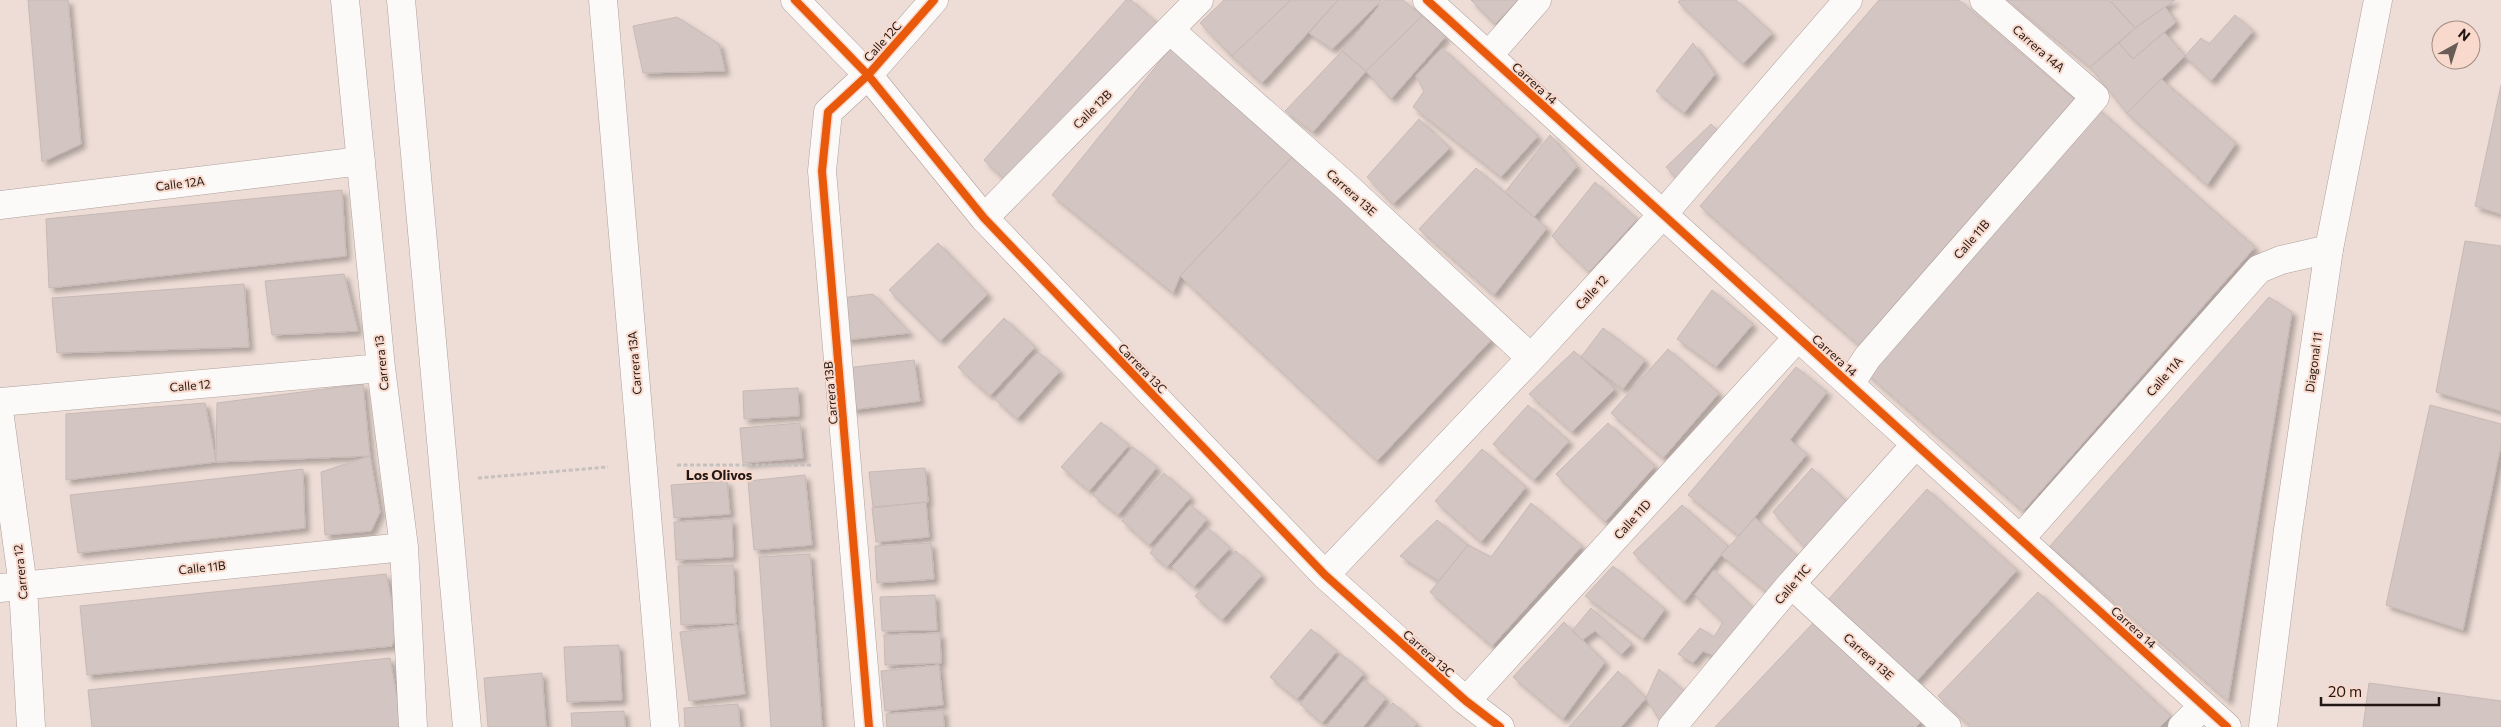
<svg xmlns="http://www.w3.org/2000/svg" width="2501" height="727" font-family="Commissioner,sans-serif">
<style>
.building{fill:#d3c5c2;stroke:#c7b9b6;filter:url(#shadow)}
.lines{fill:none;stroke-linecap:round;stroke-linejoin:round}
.street-casing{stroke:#ada09b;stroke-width:29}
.secondary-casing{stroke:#ada09b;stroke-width:29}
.path{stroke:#c7c1be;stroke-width:3;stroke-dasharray:4 2.5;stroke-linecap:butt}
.street{stroke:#fcfaf9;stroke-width:28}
.secondary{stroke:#fcfaf9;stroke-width:28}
.cycleway-casing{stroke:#f8d9cc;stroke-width:11}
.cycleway{stroke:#e8590c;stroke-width:8}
.labels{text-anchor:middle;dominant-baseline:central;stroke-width:4;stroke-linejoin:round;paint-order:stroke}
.street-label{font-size:12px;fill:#221712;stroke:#f8d9cc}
.neighbourhood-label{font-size:14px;font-weight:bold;fill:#221712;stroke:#f8d9cc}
</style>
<defs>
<filter id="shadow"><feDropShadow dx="4.5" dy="4.5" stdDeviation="2.5" flood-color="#0004"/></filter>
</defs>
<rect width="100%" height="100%" fill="#eeddd6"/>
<path class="building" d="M28,0H68L81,144L42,162Z
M1126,0H1131L1157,23L1012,186L984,160Z
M1224,0H1291L1232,56L1200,23Z
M1291,0H1338L1262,83L1232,56Z
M1338,0H1382L1332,49L1309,33Z
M1384,0H1403L1422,16L1366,71L1342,51Z
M1471,0H1518L1495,24Z
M1680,0H1736L1772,33L1743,64L1678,2Z
M1879,0H1959L2074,99L1859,345L1700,206Z
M2007,0H2109L2135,28L2090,67Z
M2113,0H2175L2135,28L2111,1Z
M2165,7L2176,22L2133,59L2119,43L2135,28Z
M2235,15L2253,31L2211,81L2185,56L2201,38L2209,44Z
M1422,16L1446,36L1391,99L1366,71Z
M677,17L719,44L725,71L643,73L633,26Z
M2164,32L2185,56L2127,113L2090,67L2119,43L2133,59Z
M1693,43L1715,74L1684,113L1656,91Z
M1173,45L1295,154L1180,276L1173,293L1052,195Z
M1442,48L1538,136L1501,177L1413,107L1424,91L1416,76Z
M1342,51L1366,71L1313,132L1285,111Z
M2161,79L2236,143L2207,185L2127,113Z
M2501,85V214L2475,206Z
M2096,107L2255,247L2023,511L1864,371Z
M1419,119L1450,148L1393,204L1367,177Z
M1711,124L1724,137L1679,181L1666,167Z
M1550,135L1577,166L1534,217L1505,192Z
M1295,154L1492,339L1377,461L1180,276Z
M1476,168L1547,228L1494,295L1419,229Z
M1595,182L1637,219L1589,272L1552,236Z
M342,190L346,256L49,288L46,219Z
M2465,241L2501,246V411L2436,392Z
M938,243L988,294L940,341L889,290Z
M344,274L358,331L272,335L265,281Z
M244,284L249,347L57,353L52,298Z
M1712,290L1753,324L1716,367L1677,339Z
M873,294L910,333L846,340L841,298Z
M2269,297L2292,312L2228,701L2050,546Z
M1004,318L1035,347L990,396L958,367Z
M1603,328L1645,360L1623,389L1581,357Z
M1668,349L1719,393L1663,458L1611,413Z
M1574,351L1615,389L1572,432L1529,394Z
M1038,352L1060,371L1017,419L995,399Z
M914,360L920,401L851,410L846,368Z
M1796,367L1827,392L1790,440L1807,454L1739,536L1688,495Z
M363,384L370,456L216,462L217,403Z
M798,388L799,416L744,419L743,391Z
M205,403L216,462L66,480V414Z
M1528,405L1569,441L1534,480L1493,444Z
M2430,405L2501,424V445L2463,630L2386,605Z
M1101,422L1129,445L1089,491L1061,467Z
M800,423L803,458L743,463L740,428Z
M1608,423L1655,466L1605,522L1556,474Z
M1133,447L1157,467L1118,515L1093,495Z
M1482,449L1526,487L1481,542L1435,501Z
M370,456L380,512L371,531L325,535L321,472Z
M925,468L928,502L873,507L869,472Z
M1812,468L1846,501L1807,550L1773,512Z
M303,469L305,528L78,553L70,495Z
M1164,473L1191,497L1149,545L1122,521Z
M805,475L812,545L754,550L748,481Z
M727,481L730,514L674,518L671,485Z
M1927,489L2017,570L1916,682L1827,601Z
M926,502L929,537L876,542L872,508Z
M1531,503L1582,546L1492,646L1430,592L1468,545L1491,557Z
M1190,505L1207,519L1167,567L1150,553Z
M1682,505L1728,546L1684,602L1633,553Z
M1755,518L1801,559L1768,593L1721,555Z
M732,519L733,557L676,560L674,522Z
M1437,520L1468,545L1439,581L1400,556Z
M1208,528L1230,548L1194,587L1172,567Z
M931,543L934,579L877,583L875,546Z
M1236,551L1262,575L1222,620L1195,596Z
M810,554L822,727H771L759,557Z
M733,565L736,623L681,625L678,566Z
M1613,566L1665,609L1643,639L1585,596Z
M1714,570L1754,609L1714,656L1703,651L1693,663L1678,654L1700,628L1714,637L1723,622L1695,595Z
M386,574L397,628L392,646L87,675L80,606Z
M2038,592L2171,716L2160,727H1971L1938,696Z
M935,595L937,630L882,631L880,597Z
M1591,608L1632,644L1621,655L1595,631L1582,640L1572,631Z
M1815,621L1922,721L1916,727H1715Z
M1564,622L1605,662L1563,719L1513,677Z
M737,625L745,694L689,701L680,632Z
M1311,629L1337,651L1297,699L1270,677Z
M940,633L941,663L885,665L884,635Z
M619,645L622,700L567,702L564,647Z
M1341,654L1364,673L1322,723L1300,704Z
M390,658L399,710V727H92L88,690Z
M939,665L943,705L885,711L881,671Z
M1659,669L1685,692L1660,721L1646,698Z
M1618,671L1646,698L1621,727H1569Z
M542,673L546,727H488L484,678Z
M1364,680L1386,698L1363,727H1326Z
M2369,683L2501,701V727H2363Z
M1393,703L1417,724L1414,727H1371Z
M738,704L740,727H685L684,708Z
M943,710L944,727H887L886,714Z
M624,711L625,727H572L571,713Z"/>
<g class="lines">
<defs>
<path id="street" d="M345,0L381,368L404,547L413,727
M401,0L467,727
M603,0L665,727
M795,0L868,75L984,218L1325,575L1466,701L1500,727
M1427,0L2227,727
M1170,30L1345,185L1531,358
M1488,56L1537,0
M0,205L361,161
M984,218L1199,0
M1850,384L1867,358L2095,97L1984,0
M0,402L381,368
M0,418L23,586L31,727
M2020,539L2259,269L2281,260L2329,249
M1325,575L1531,358L1663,214L1848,0
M1791,584L1947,727
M0,588L404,547
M1466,701L1798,337
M869,727L822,171L828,112L868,75L934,0
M1672,727L1791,584L1916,444
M2182,727L2203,706"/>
<path id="secondary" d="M2263,727L2288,530L2329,249L2378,0"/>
</defs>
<use href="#street" class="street-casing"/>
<use href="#secondary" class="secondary-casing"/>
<path class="path" d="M677,465H813
M478,478L608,467"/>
<use href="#street" class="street"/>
<use href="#secondary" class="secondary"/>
<defs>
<path id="cycleway" d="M795,0L868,75L984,218L1325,575L1466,701L1500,727
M1427,0L2227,727
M869,727L822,171L828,112L868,75L934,0"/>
</defs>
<use href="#cycleway" class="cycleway-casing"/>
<use href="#cycleway" class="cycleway"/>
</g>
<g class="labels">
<g class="street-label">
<text transform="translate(882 41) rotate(-48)">Calle 12C</text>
<text transform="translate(2039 48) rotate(41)">Carrera 14A</text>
<text transform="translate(1535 83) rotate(42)">Carrera 14</text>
<text transform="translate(1092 109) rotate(-45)">Calle 12B</text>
<text transform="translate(180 183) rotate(-7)">Calle 12A</text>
<text transform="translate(1352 192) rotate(42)">Carrera 13E</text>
<text transform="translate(1971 239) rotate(-49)">Calle 11B</text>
<text transform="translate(1591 292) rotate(-48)">Calle 12</text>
<text transform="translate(1835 355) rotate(42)">Carrera 14</text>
<text transform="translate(2313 362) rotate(-82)">Diagonal 11</text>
<text transform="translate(381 363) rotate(-96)">Carrera 13</text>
<text transform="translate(634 363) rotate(-95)">Carrera 13A</text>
<text transform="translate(1143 368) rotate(46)">Carrera 13C</text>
<text transform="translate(2164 376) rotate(-49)">Calle 11A</text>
<text transform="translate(190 385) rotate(-5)">Calle 12</text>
<text transform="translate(830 393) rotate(-95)">Carrera 13B</text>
<text transform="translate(1632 519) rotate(-48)">Calle 11D</text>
<text transform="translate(202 567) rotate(-6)">Calle 11B</text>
<text transform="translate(20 572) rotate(-96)">Carrera 12</text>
<text transform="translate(1792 584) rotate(-49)">Calle 11C</text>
<text transform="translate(2134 627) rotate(42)">Carrera 14</text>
<text transform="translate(1429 653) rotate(42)">Carrera 13C</text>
<text transform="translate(1869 656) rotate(42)">Carrera 13E</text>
</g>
<g class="neighbourhood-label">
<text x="719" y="474">Los Olivos</text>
</g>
</g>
<g transform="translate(2456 45) rotate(39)"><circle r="24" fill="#f8d9cc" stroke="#a28b82"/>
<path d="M0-4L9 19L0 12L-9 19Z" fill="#695c57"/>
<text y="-8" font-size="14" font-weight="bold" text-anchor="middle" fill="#221712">N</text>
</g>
<path d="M2321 697v8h118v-8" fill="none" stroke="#221712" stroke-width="2.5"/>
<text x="2328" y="697" font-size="15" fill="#221712" stroke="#f8d9cc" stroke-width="4" paint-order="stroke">20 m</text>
</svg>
